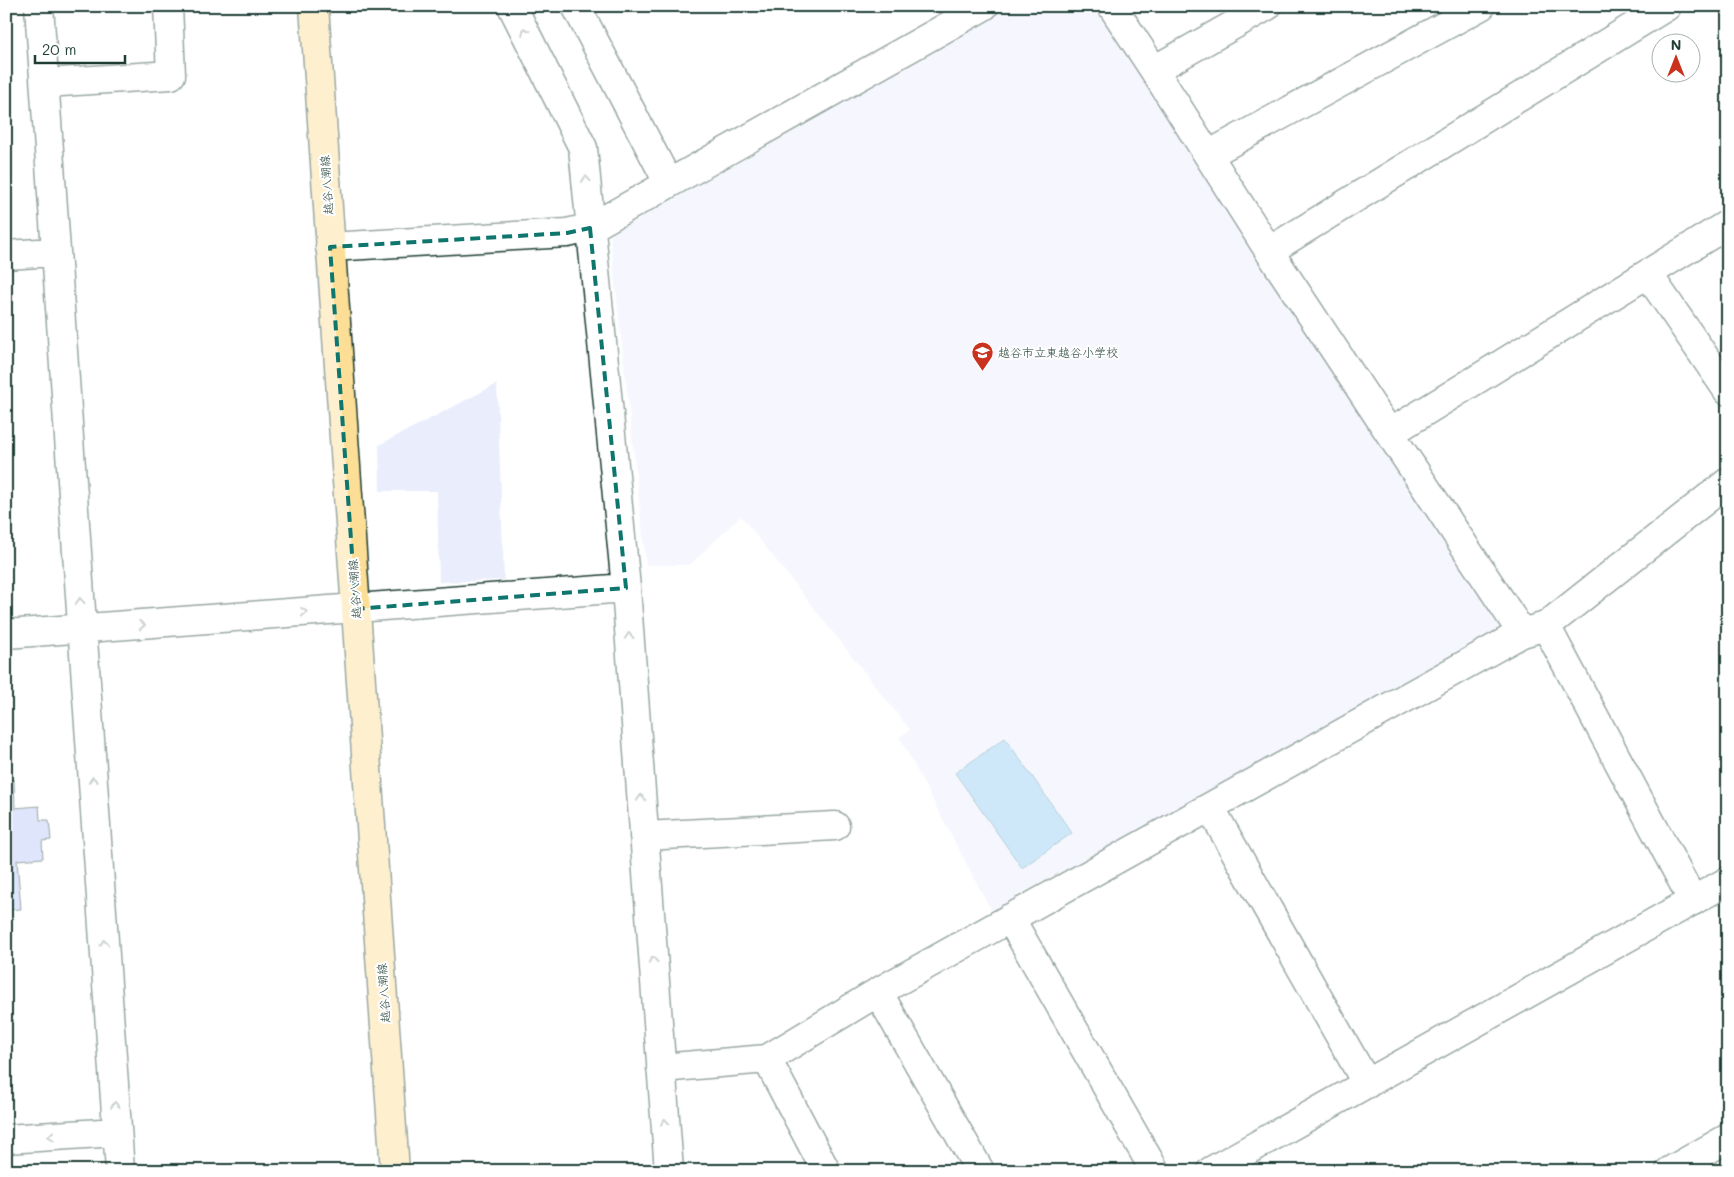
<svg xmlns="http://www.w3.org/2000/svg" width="1734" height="1177" font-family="Mali,'Klee One',sans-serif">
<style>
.built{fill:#eaeefc}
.water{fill:#92cdf2;stroke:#6493a6}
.building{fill:#b8c5f6;stroke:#1f3d34}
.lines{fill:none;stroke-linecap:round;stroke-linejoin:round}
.minor-casing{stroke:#1f3d34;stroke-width:31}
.major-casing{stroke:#1f3d34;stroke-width:31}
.minor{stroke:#fff;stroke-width:28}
.major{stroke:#fcde96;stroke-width:28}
.oneway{stroke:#8f9e9a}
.marked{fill:none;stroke:#0f766e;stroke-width:4;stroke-dasharray:10 6;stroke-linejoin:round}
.labels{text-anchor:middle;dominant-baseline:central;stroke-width:4;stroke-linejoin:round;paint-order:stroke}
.street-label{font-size:12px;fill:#1f3d34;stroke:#fff}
.poi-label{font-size:12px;fill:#1f3d34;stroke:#fff;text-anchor:start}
</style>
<rect width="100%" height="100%" fill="#fff"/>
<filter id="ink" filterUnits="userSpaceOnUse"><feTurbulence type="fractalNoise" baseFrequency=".02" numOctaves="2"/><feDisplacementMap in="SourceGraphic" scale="10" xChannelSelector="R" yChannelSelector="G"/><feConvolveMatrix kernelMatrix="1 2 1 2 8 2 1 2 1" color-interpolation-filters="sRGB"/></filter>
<g filter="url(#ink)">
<path class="built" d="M1001,6H1102L1509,630L991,910L899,737L910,730L741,516L690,565H646L609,226Z
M497,384L504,580L439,582L437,491H380L379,445Z"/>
<path class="water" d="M1005,738L1072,833L1022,868L955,773Z"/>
<path class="building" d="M6,693L8,727L6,728Z
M6,780H14L15,808L39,806L40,820H49L51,840L42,841L43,858L17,860L21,909L6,910Z"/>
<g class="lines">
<defs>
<path id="minor" d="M39,6L120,1171
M512,6L583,148L626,588L669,1171
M576,6L668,182
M1112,6L1154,70L1269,251L1522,633
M1154,70L1267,6
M45,83L171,75L168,6
M1208,155L1481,6
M330,247L567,233L590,228L984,6
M1269,251L1667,6
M6,255L55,252
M1648,274L1728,391
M1390,433L1728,224
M1546,626L1693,901
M6,634L626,588
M1210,807L1367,1084
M644,836L835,826
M1010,918L1155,1171
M878,992L980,1171
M767,1059L826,1171
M661,1068L767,1059L878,992L1522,633L1546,626L1728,482
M6,1139L117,1132
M1211,1171L1728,881
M1670,1171L1728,1138"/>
<path id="major" d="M314,6L395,1171"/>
</defs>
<use href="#minor" class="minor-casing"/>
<use href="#major" class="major-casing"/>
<use href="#minor" class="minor"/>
<use href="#major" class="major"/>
</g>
<defs><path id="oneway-chevron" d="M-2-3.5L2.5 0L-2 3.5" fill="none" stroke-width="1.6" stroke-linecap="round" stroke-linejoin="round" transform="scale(1.25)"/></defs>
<g class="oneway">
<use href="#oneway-chevron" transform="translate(525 31) rotate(-117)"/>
<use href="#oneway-chevron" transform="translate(586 179) rotate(-95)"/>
<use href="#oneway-chevron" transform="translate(80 601) rotate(-94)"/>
<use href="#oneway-chevron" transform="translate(304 612) rotate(-4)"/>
<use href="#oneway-chevron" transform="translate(142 625) rotate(-4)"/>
<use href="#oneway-chevron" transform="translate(629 636) rotate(-94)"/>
<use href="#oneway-chevron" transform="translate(93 780) rotate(-94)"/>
<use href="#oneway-chevron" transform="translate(641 798) rotate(-94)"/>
<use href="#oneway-chevron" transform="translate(104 943) rotate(-94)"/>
<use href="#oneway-chevron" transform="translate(653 960) rotate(-94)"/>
<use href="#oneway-chevron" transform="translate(115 1105) rotate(-94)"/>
<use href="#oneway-chevron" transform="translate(665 1122) rotate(-94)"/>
<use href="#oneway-chevron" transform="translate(51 1136) rotate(176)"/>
</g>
</g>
<path d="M0 0H1734V1177H0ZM590,228L626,588L356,609L330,247L567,233Z" fill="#fff" fill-opacity=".55" fill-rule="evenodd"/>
<path class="marked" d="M590,228L626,588L356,609L330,247L567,233Z"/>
<defs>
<symbol id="school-pin" viewBox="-11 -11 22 30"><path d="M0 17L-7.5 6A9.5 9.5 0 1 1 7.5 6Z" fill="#c8321e" stroke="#fff"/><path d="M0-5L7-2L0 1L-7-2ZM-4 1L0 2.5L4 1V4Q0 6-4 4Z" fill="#fff"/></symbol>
</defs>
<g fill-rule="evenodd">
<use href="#school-pin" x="970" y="340" width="25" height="34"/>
</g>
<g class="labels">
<g class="street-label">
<text transform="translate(326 185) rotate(-94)">越谷八潮線</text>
<text transform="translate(354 589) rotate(-94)">越谷八潮線</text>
<text transform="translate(383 993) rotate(-94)">越谷八潮線</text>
</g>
<g class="poi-label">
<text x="998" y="352">越谷市立東越谷小学校</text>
</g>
</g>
<rect width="1734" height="1177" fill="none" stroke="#fff" stroke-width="25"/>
<rect x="12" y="12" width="1709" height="1152" fill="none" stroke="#1f3d34" stroke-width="2" filter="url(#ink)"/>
<g transform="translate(1676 58)"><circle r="24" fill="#ffffff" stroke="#a5b1ae"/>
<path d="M0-4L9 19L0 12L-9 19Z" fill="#c8321e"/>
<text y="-8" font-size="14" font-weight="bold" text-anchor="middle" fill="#1f3d34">N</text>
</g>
<path d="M35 55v8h90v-8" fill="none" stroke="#1f3d34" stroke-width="2.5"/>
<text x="42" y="55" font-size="15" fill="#1f3d34" stroke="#ffffff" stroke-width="4" paint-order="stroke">20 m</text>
</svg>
